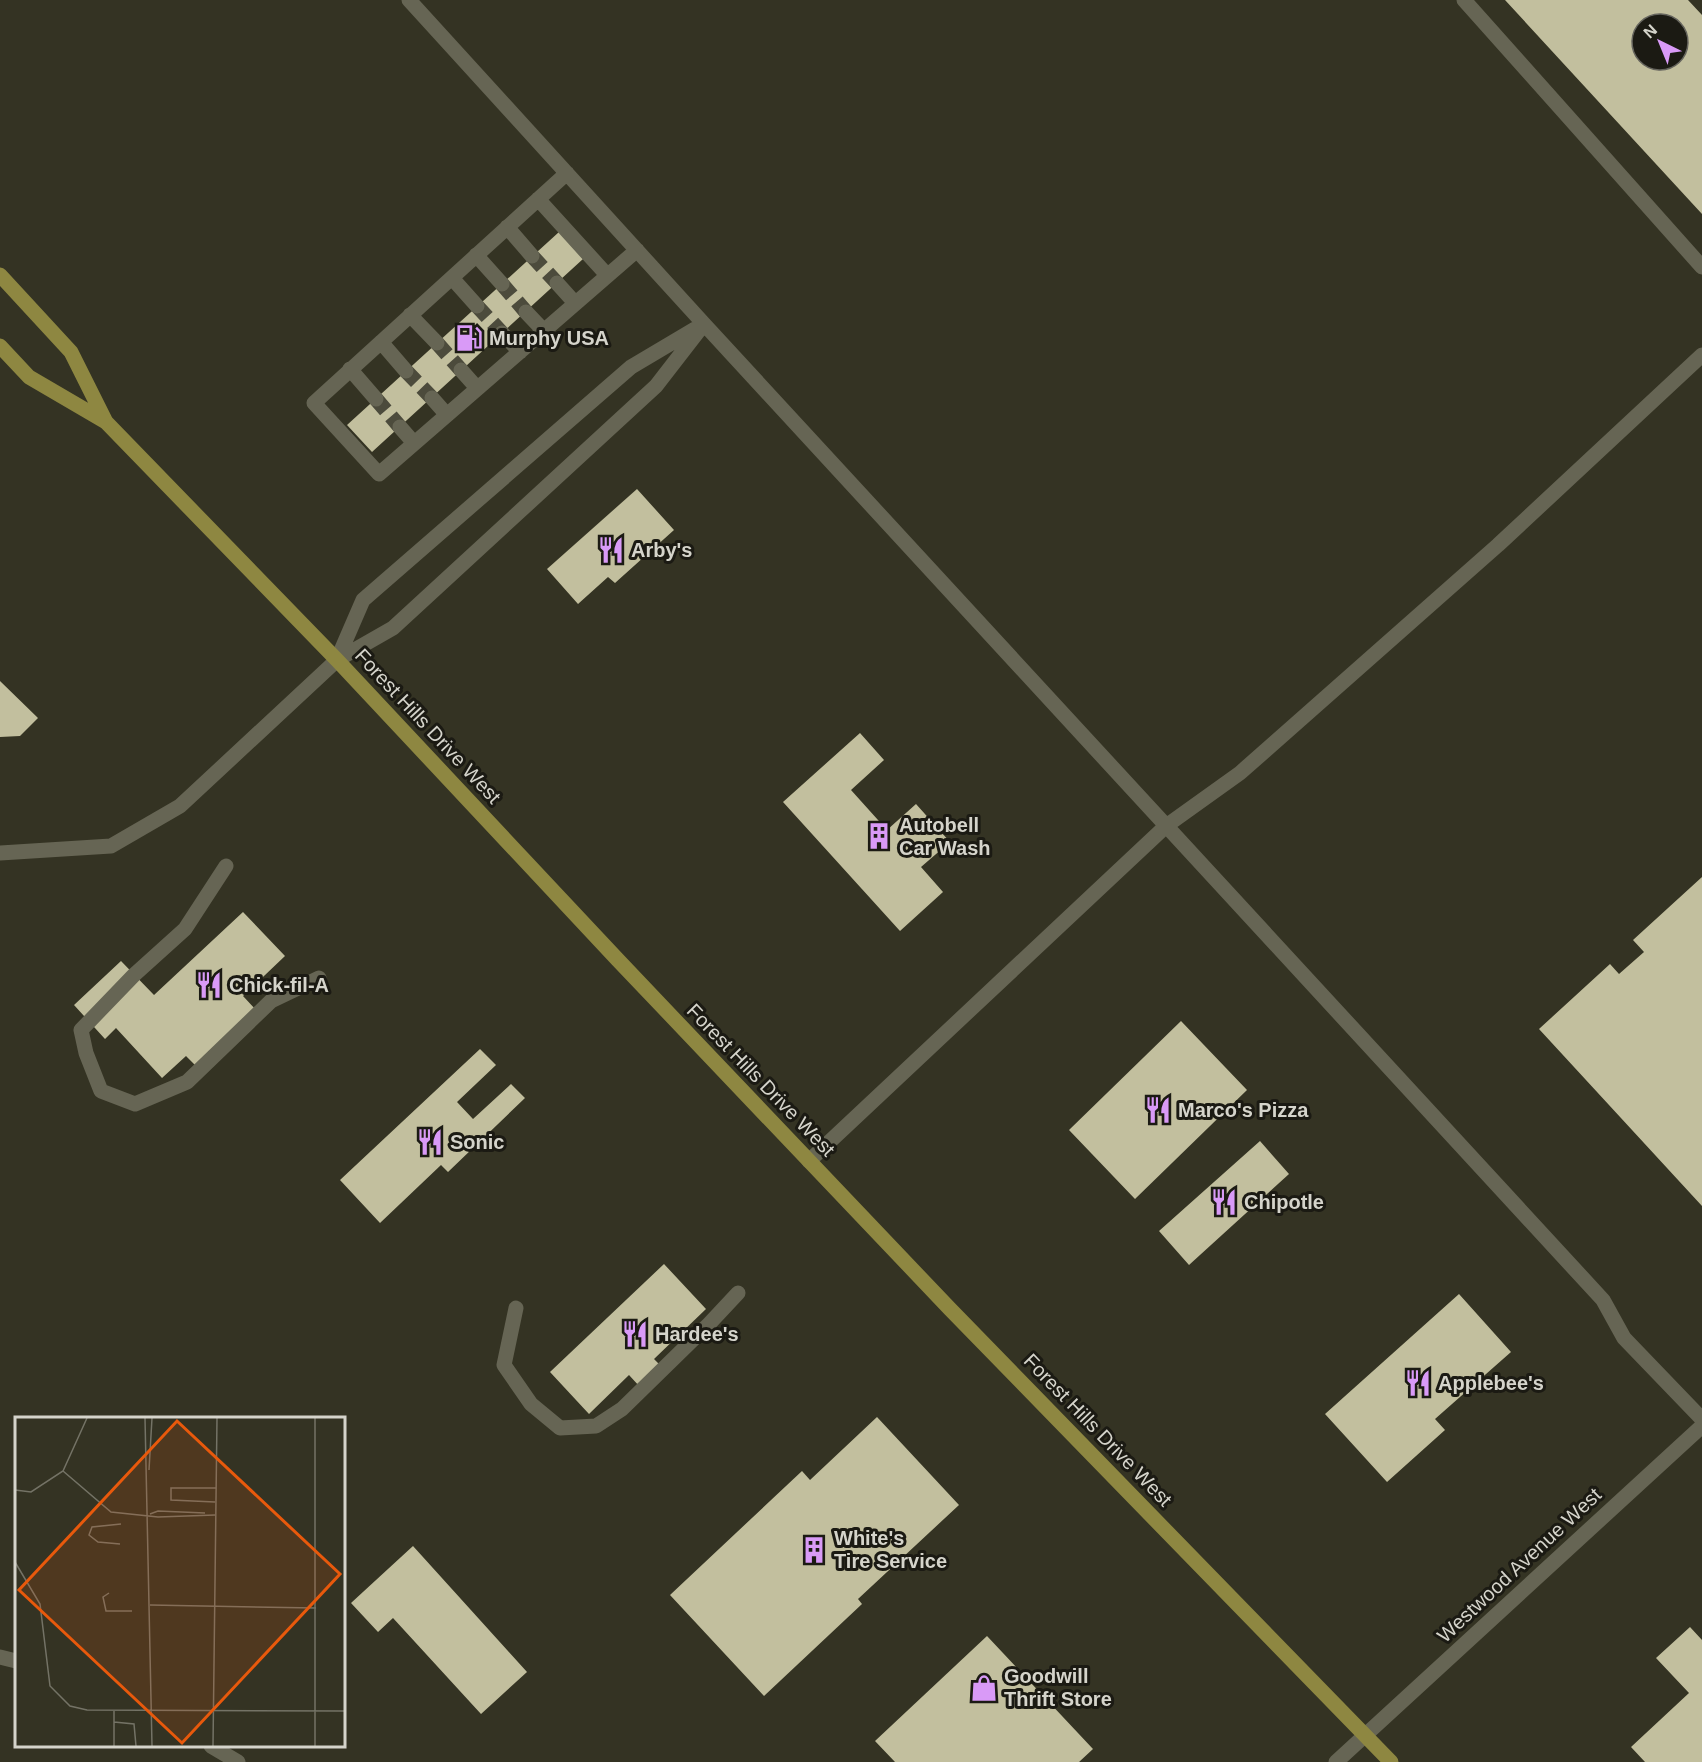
<svg xmlns="http://www.w3.org/2000/svg" width="1702" height="1762" font-family="Helvetica,sans-serif">
<style>
.building{fill:#c2bf9e;fill-rule:evenodd}
.lines{fill:none;stroke-linecap:round;stroke-linejoin:round}
.minor-tunnel{stroke:#4c4b3c;stroke-width:15;stroke-dasharray:15 8;stroke-linecap:butt}
.minor{stroke:#666554;stroke-width:15}
.major{stroke:#8e8741;stroke-width:15}
.labels{text-anchor:middle;dominant-baseline:central;stroke-width:6;stroke-linejoin:round;paint-order:stroke}
.poi-label{font-size:20px;font-weight:bold;fill:#d5d4cb;stroke:#1b1a13;text-anchor:start}
.street-label{font-size:20px;fill:#d5d4cb;stroke:#1b1a13}
.inset-road{fill:none;stroke:#747366;stroke-width:1.5}
.view{fill:#e8590c;fill-opacity:0.15;stroke:#e8590c;stroke-width:3}
.inset-edge{fill:none;stroke:#d5d4cb;stroke-width:3}
</style>
<rect width="100%" height="100%" fill="#343323"/>
<path class="building" d="M1505,0H1688L1702,15V214ZM1642,24H1678V60H1642Z
M559,232L583,259L372,452L347,425Z
M637,489L674,530L615,583L608,577L578,604L547,569Z
M0,681L38,718L20,736L0,737Z
M860,733L884,760L851,790L887,830L916,804L950,842L921,867L943,892L900,931L783,802Z
M1702,877V1206L1539,1029L1610,964L1619,974L1644,952L1633,940Z
M243,912L285,956L243,996L257,1011L197,1067L186,1056L162,1078L116,1028L105,1039L74,1005L121,961L154,995Z
M1181,1021L1247,1090L1135,1199L1069,1130Z
M480,1049L496,1065L457,1102L473,1119L511,1084L525,1098L448,1172L441,1165L380,1223L340,1180Z
M1260,1141L1289,1174L1189,1265L1159,1231Z
M664,1264L706,1309L654,1359L661,1366L640,1387L629,1375L589,1414L550,1372Z
M1459,1294L1511,1352L1435,1419L1445,1430L1387,1482L1325,1414Z
M877,1417L959,1505L858,1599L862,1604L764,1696L670,1595L802,1471L810,1480Z
M413,1546L527,1672L481,1714L393,1618L378,1632L351,1603Z
M1690,1627L1702,1640V1762H1645L1631,1747L1689,1693L1656,1658Z
M987,1636L1093,1749L1079,1762H895L875,1741Z"/>
<g class="lines">
<path class="minor-tunnel" d="M532,256L557,283
M502,284L526,312
M477,306L502,333
M437,343L461,370
M406,371L432,398
M376,399L400,427"/>
<path class="minor" d="M409,0L704,324L1603,1300L1624,1338L1702,1419
M1464,0L1702,267
M567,173L314,403L379,474L637,250
M538,199L607,275
M507,227L532,256
M476,255L502,284
M452,278L477,306
M557,283L575,303
M526,312L544,331
M410,315L437,343
M502,333L520,352
M381,342L406,371
M350,369L376,399
M461,370L477,388
M432,398L447,415
M400,427L414,443
M337,660L363,600L631,367L695,329
M0,853L111,846L180,806L337,660L393,628L656,386L704,324
M226,866L185,929L134,975L81,1030L86,1053L101,1091L135,1104L187,1082L271,1001L319,978
M809,1161L1166,826L1240,773L1498,545L1702,355
M516,1308L504,1365L531,1404L560,1428L596,1426L622,1409L709,1324L738,1293
M0,1657L16,1661
M211,1746L238,1762
M1336,1762L1702,1426"/>
<path class="major" d="M0,275L71,352L106,422
M0,346L29,377L106,422L337,660L617,959L950,1309L1391,1762"/>
</g>
<defs>
<symbol id="fuel-bare" viewBox="-9 -9 18 18"><path d="M-5.5-6h7V0h2V4h1.3V-2.5L3-4.5l.8-.8L6-3V5H2.5V1h-1V6h-7ZM-4.2-4.7v3.2H.2V-4.7Z" fill="#d99af7" stroke="#1b1a13" stroke-width="2.5" paint-order="stroke"/></symbol>
<symbol id="restaurant-bare" viewBox="-9 -9 18 18"><path d="M-5-6h1v4h1v-4h1v4h1v-4h1v5L-1.5 .5V6h-2V.5L-5-1ZM5-6V6H3V1.5H1.5Q1.5-4 5-6Z" fill="#d99af7" stroke="#1b1a13" stroke-width="2.5" paint-order="stroke"/></symbol>
<symbol id="building-bare" viewBox="-9 -9 18 18"><path d="M-4-6H4V6H1V3H-1V6H-4ZM-2.5-4.3h1.7v1.8h-1.7ZM.8-4.3h1.7v1.8H.8ZM-2.5-1h1.7V.8h-1.7ZM.8-1h1.7V.8H.8Z" fill="#d99af7" stroke="#1b1a13" stroke-width="2.5" paint-order="stroke"/></symbol>
<symbol id="shop-bare" viewBox="-9 -9 18 18"><path d="M-5-2.5h2.3a2.7 3.5 0 0 1 5.4 0H5L5.5 6h-11ZM-1.5-2.5h3a1.5 2.3 0 0 0-3 0Z" fill="#d99af7" stroke="#1b1a13" stroke-width="2.5" paint-order="stroke"/></symbol>
</defs>
<g fill-rule="evenodd">
<use href="#fuel-bare" x="450" y="319" width="38" height="38"/>
<use href="#restaurant-bare" x="592" y="531" width="38" height="38"/>
<use href="#building-bare" x="860" y="817" width="38" height="38"/>
<use href="#restaurant-bare" x="190" y="966" width="38" height="38"/>
<use href="#restaurant-bare" x="1139" y="1091" width="38" height="38"/>
<use href="#restaurant-bare" x="411" y="1123" width="38" height="38"/>
<use href="#restaurant-bare" x="1205" y="1183" width="38" height="38"/>
<use href="#restaurant-bare" x="616" y="1315" width="38" height="38"/>
<use href="#restaurant-bare" x="1399" y="1364" width="38" height="38"/>
<use href="#building-bare" x="795" y="1531" width="38" height="38"/>
<use href="#shop-bare" x="965" y="1669" width="38" height="38"/>
</g>
<g class="labels">
<g class="poi-label">
<text x="489" y="338">Murphy USA</text>
<text x="631" y="550">Arby's</text>
<text x="899" y="825">Autobell<tspan x="899" dy="23">Car Wash</tspan></text>
<text x="229" y="985">Chick-fil-A</text>
<text x="1178" y="1110">Marco's Pizza</text>
<text x="450" y="1142">Sonic</text>
<text x="1244" y="1202">Chipotle</text>
<text x="655" y="1334">Hardee's</text>
<text x="1438" y="1383">Applebee's</text>
<text x="834" y="1538">White's<tspan x="834" dy="23">Tire Service</tspan></text>
<text x="1004" y="1676">Goodwill<tspan x="1004" dy="23">Thrift Store</tspan></text>
</g>
<g class="street-label">
<text transform="translate(428 726) rotate(47)">Forest Hills Drive West</text>
<text transform="translate(761 1080) rotate(46)">Forest Hills Drive West</text>
<text transform="translate(1098 1430) rotate(46)">Forest Hills Drive West</text>
<text transform="translate(1519 1565) rotate(-43)">Westwood Avenue West</text>
</g>
</g>
<g transform="translate(15 1417)">
<rect width="330" height="330" fill="#343323"/>
<path class="inset-road" d="M130,1L137,329M134,53L137,1M48,54L96,95L143,100L200,98M0,73L16,75L48,54L72,1M200,85L156,83V71H201M135,97L143,94L190,96M105,127L83,125L74,118L77,110L106,107M0,145L25,187L35,269L55,289L72,293L330,294M94,176L88,180L91,194H117M135,188L301,191M99,293V329M99,305L119,307L121,329M198,329L202,1M300,329V1"/>
<path class="view" d="M162,4L325,157L167,326L4,173Z"/>
<rect width="330" height="330" class="inset-edge"/>
</g>
<g transform="translate(1660 42) rotate(317)"><circle r="28" fill="#1b1a13" stroke="#65645d" stroke-width="1.5"/>
<path d="M0-4.5L10 22L0 15L-10 22Z" fill="#d99af7"/>
<text y="-9" font-size="16" font-weight="bold" text-anchor="middle" fill="#d5d4cb">N</text>
</g>
</svg>
